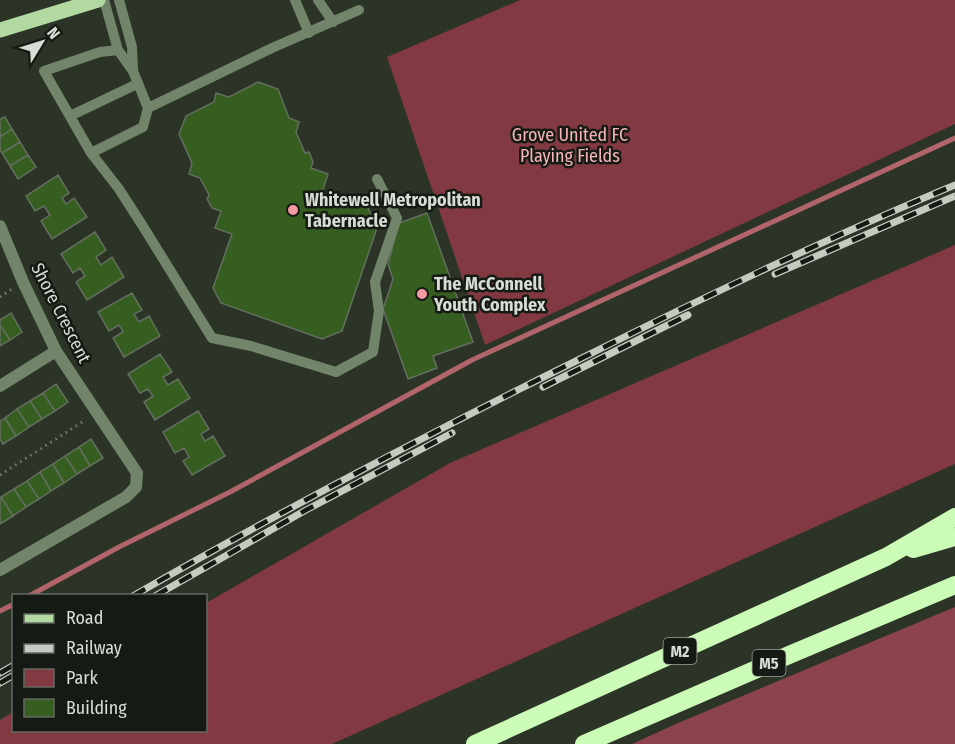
<svg xmlns="http://www.w3.org/2000/svg" width="955" height="744" font-family="'Fira Sans Condensed',sans-serif">
<style>
.green{fill:#823942}
.forest{fill:#8c434b}
.lines{fill:none;stroke-linecap:round;stroke-linejoin:round}
.stream{stroke:#b2646b;stroke-width:5}
.building{fill:#365e21;stroke:#646f5f;stroke-width:1.5}
.path{stroke:#777e73;stroke-width:3;stroke-dasharray:1.5 4.5;stroke-linecap:butt}
.service{stroke:#72856a;stroke-width:10}
.minor{stroke:#72856a;stroke-width:12}
.primary{stroke:#b3d9a2;stroke-width:15}
.motorway{stroke:#ccfab7;stroke-width:18}
.rail-casing{stroke:#c4cbc1;stroke-width:7}
.rail{stroke:#161a14;stroke-width:4.5;stroke-dasharray:14;stroke-linecap:butt}
.poi-dot{fill:#f49aa1;stroke:#161a14;stroke-width:2}
.labels{text-anchor:middle;dominant-baseline:central;stroke-width:5;stroke-linejoin:round;paint-order:stroke}
.shield{fill:#161a14;stroke:#9da29a;stroke-width:1.5}
.shield-label{font-size:16px;font-weight:bold;fill:#d7ddd4}
.park-label{font-size:18px;fill:#f7b4b8;stroke:#161a14}
.poi-label{font-size:18px;font-weight:bold;fill:#d7ddd4;stroke:#161a14;text-anchor:start}
.street-label{font-size:18px;fill:#d7ddd4;stroke:#161a14}
</style>
<rect width="100%" height="100%" fill="#2b3426"/>
<path class="green" d="M520,0H955V124L485,345L387,57Z
M955,245V464L332,744H0V720L13,712L14,730H206V603L450,463Z"/>
<path class="forest" d="M955,607V744H632L678,723Z"/>
<g class="lines">
<path class="stream" d="M29,596L119,547L230,492L472,360L955,138
M0,611L14,604"/>
</g>
<path class="building" d="M258,82L278,89L289,118L299,122L296,132L305,153L309,152L313,162L311,168L328,174L322,193L368,208L377,228L342,331L322,339L221,303L213,288L232,234L215,228L221,211L212,208L207,199L209,195L200,178L189,174L192,163L179,134L186,116L214,102L216,93L229,97Z
M5,117L12,129L0,137V119Z
M12,129L20,142L2,153L0,150V137Z
M20,142L28,155L10,166L2,153Z
M28,155L36,167L18,179L10,166Z
M58,175L69,193L62,198L66,204L74,198L87,217L52,239L41,221L50,215L44,206L35,211L26,196Z
M427,213L473,342L433,356L437,368L408,379L383,309L393,279L388,264L399,223Z
M95,232L106,250L96,257L101,265L112,257L124,277L87,300L76,282L85,276L80,268L73,273L61,254Z
M132,293L142,310L134,314L139,322L149,316L160,336L124,357L113,338L123,332L119,325L109,331L98,312Z
M11,313L22,332L10,340L0,325V320Z
M0,325L10,340L0,346Z
M160,354L172,372L163,377L168,385L178,379L190,398L155,420L144,402L153,396L148,389L140,393L128,374Z
M56,384L68,402L55,411L43,393Z
M43,393L55,411L42,419L30,401Z
M30,401L42,419L29,427L17,409Z
M17,409L29,427L16,436L5,418Z
M198,411L209,429L201,434L205,441L213,436L225,456L192,475L183,461L189,457L184,448L175,453L163,432Z
M5,418L16,436L3,444L0,439V421Z
M91,439L103,458L90,466L79,447Z
M79,447L90,466L77,474L65,456Z
M65,456L77,474L64,483L53,464Z
M53,464L64,483L51,491L40,472Z
M40,472L51,491L39,499L27,481Z
M27,481L39,499L26,507L14,489Z
M14,489L26,507L13,516L1,497Z
M1,497L13,516L0,524V498Z"/>
<g class="lines">
<path class="path" d="M0,297L12,289
M0,475L84,421"/>
<path class="service" d="M119,0L132,47L133,70
M295,0L309,33
M318,0L333,22
M118,50L100,52L44,71L91,153L119,189L144,228L212,338L251,346L336,372L373,352L379,311L375,282L397,218L377,179
M148,108L272,48L359,10
M70,116L137,84
M91,153L143,127L148,108L133,71L118,50L104,0"/>
<path class="minor" d="M0,226L23,282L56,351L137,473L136,487L126,497L0,570
M0,386L56,351"/>
<path class="primary" d="M0,30L98,0"/>
<path class="motorway" d="M913,549L955,537
M475,744L886,557L955,517
M584,744L789,655L955,585"/>
<defs>
<path id="rail" d="M775,274L955,196
M543,387L688,315
M133,596C279,512 428,434 578,360C702,298 827,238 955,185
M155,596L306,510L452,433
M0,673L14,665
M0,683L14,675"/>
</defs>
<use href="#rail" class="rail-casing"/>
<use href="#rail" class="rail"/>
</g>
<g class="poi-dot">
<circle cx="293" cy="210" r="6"/>
<circle cx="422" cy="294" r="6"/>
</g>
<g class="labels">
<g class="shield">
<rect x="663.5" y="638" width="33" height="26" rx="4.5"/>
<rect x="752.5" y="650" width="33" height="26" rx="4.5"/>
</g>
<g class="shield-label">
<text x="680" y="651">M2</text>
<text x="769" y="663">M5</text>
</g>
<g class="park-label">
<text x="570" y="135">Grove United FC<tspan x="570" dy="21">Playing Fields</tspan></text>
</g>
<g class="poi-label">
<text x="305" y="200">Whitewell Metropolitan<tspan x="305" dy="21">Tabernacle</tspan></text>
<text x="434" y="284">The McConnell<tspan x="434" dy="21">Youth Complex</tspan></text>
</g>
<g class="street-label">
<text transform="translate(61 313) rotate(63)">Shore Crescent</text>
</g>
</g>
<rect x="12" y="594" width="195" height="138" fill="#161a14" stroke="#636861" stroke-width="1.5"/>
<rect x="24" y="614" width="30" height="9" fill="#b3d9a2" stroke="#636861" stroke-width="1.5"/>
<text x="66" y="624" font-size="18" fill="#d7ddd4">Road</text>
<rect x="24" y="644" width="30" height="9" fill="#c4cbc1" stroke="#636861" stroke-width="1.5"/>
<text x="66" y="654" font-size="18" fill="#d7ddd4">Railway</text>
<rect x="24" y="669" width="30" height="18" fill="#823942" stroke="#636861" stroke-width="1.5"/>
<text x="66" y="684" font-size="18" fill="#d7ddd4">Park</text>
<rect x="24" y="699" width="30" height="18" fill="#365e21" stroke="#636861" stroke-width="1.5"/>
<text x="66" y="714" font-size="18" fill="#d7ddd4">Building</text>
<g transform="translate(42 42) rotate(52)" stroke="#161a14" stroke-width="4.5" paint-order="stroke">
<path d="M0-4.5L10 22L0 15L-10 22Z" fill="#d7ddd4"/>
<text y="-9" font-size="16" font-weight="bold" text-anchor="middle" fill="#d7ddd4">N</text>
</g>
</svg>
